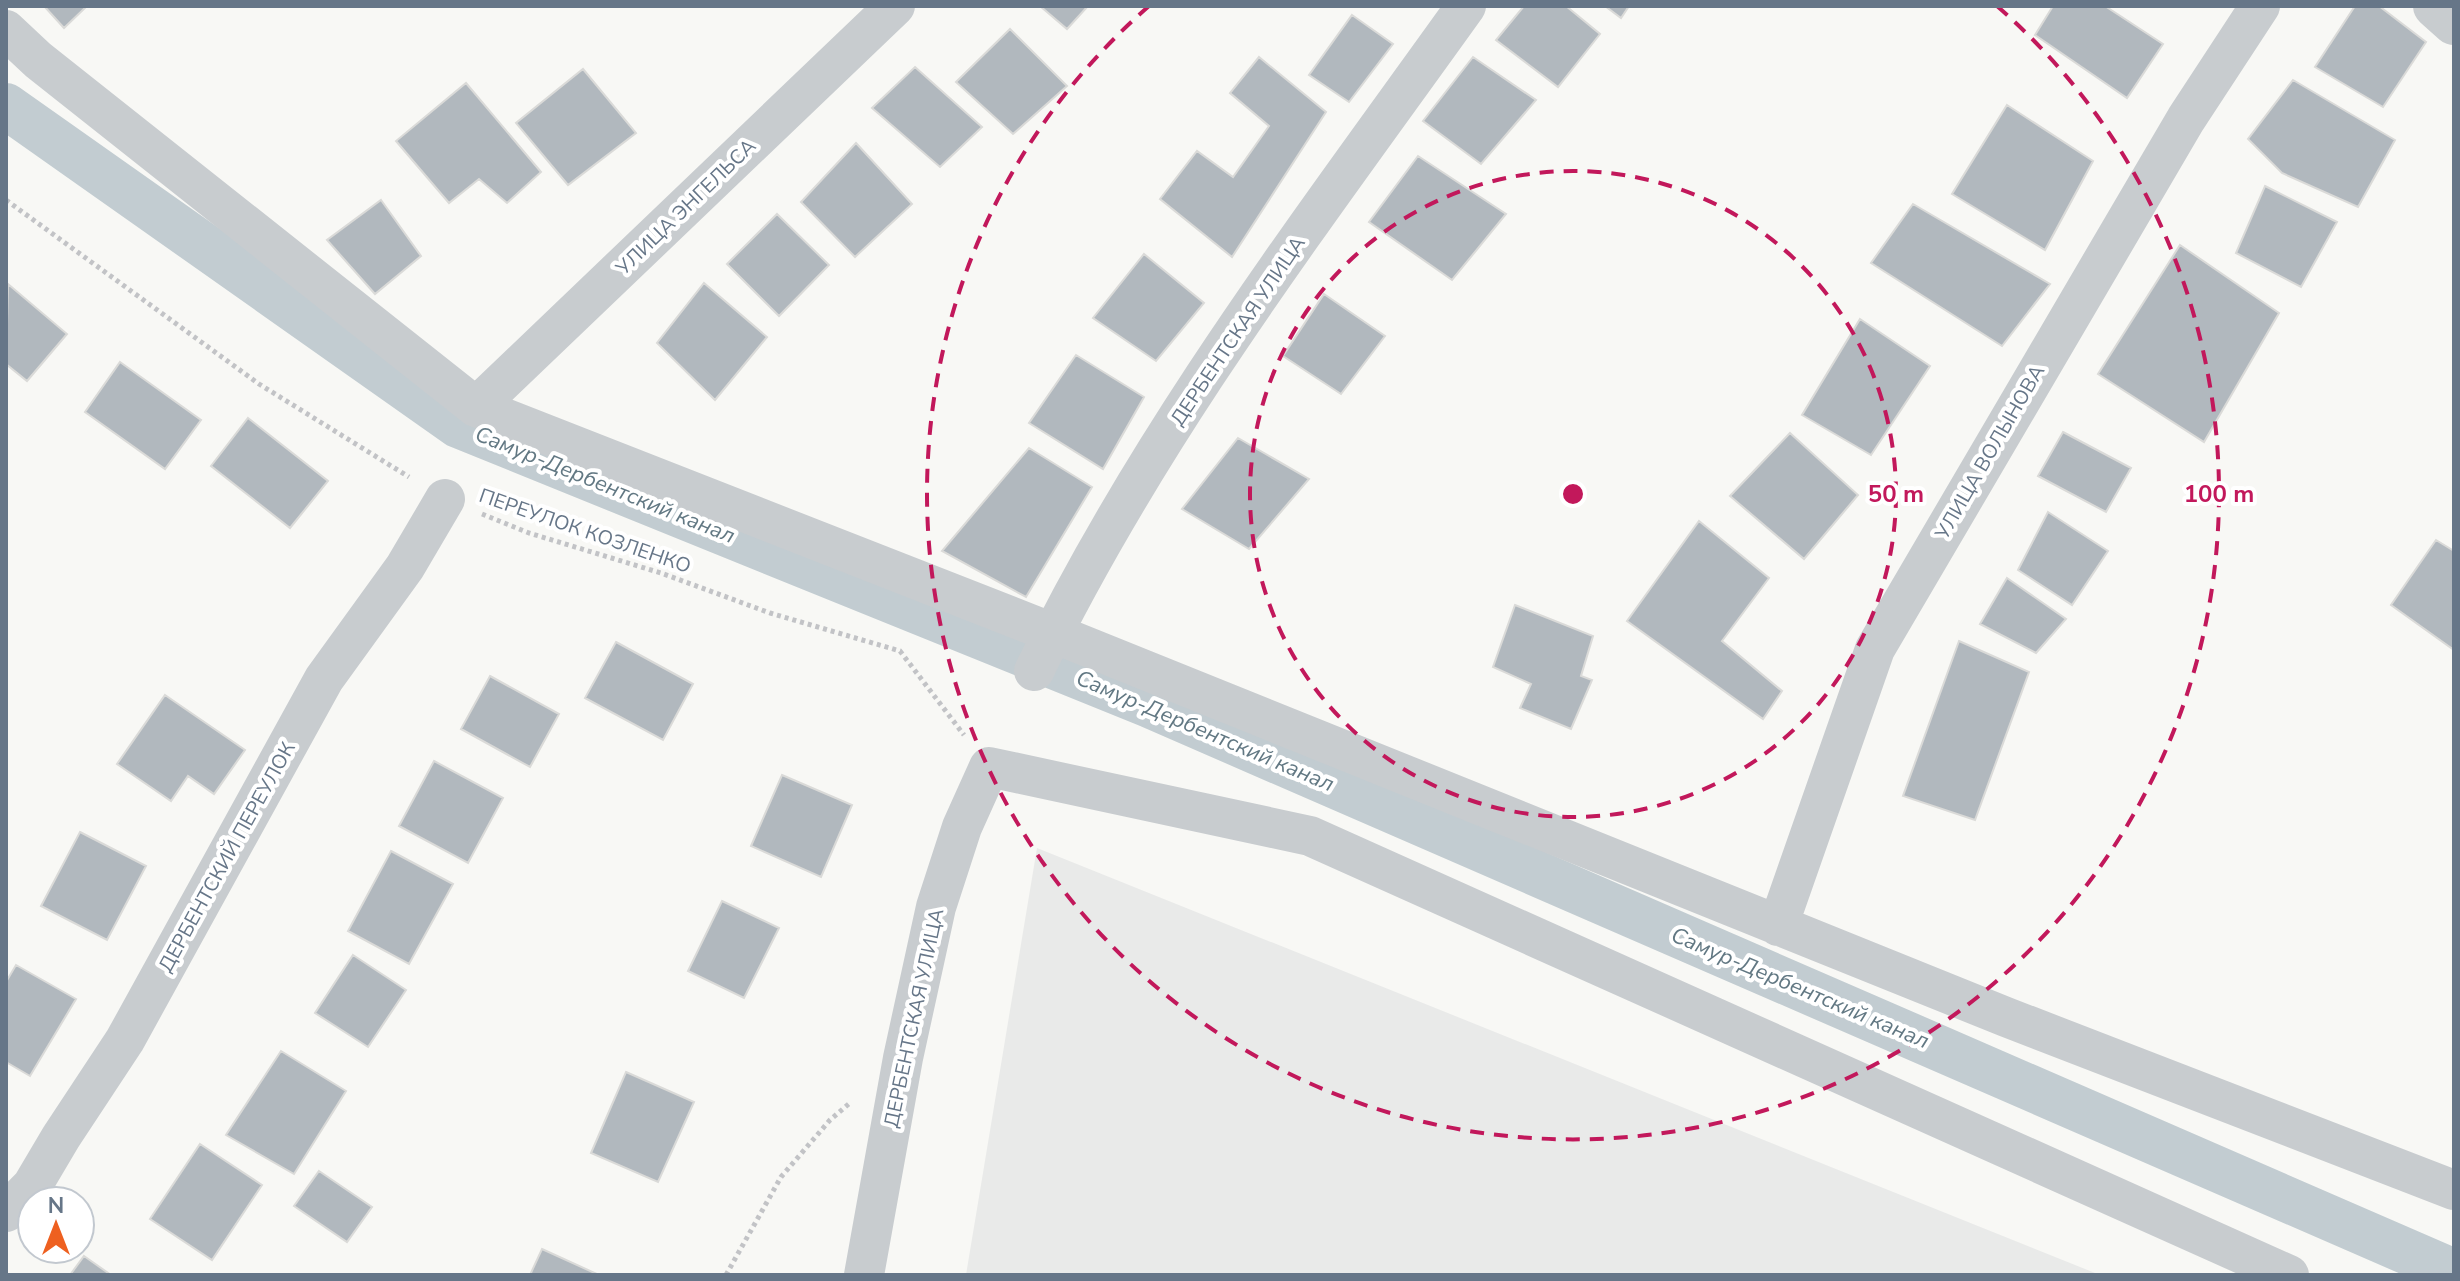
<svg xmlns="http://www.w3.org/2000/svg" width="2460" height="1281" font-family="'Nunito Sans',sans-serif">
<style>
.built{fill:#e9eae9}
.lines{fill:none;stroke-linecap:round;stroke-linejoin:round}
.canal{stroke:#c2ccd1;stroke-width:46}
.building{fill:#b1b8be;stroke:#dadad8;stroke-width:2}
.path{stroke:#c2c3c6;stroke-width:5;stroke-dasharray:4 4;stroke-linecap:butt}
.minor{stroke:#c8cccf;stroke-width:40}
.tertiary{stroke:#c8cccf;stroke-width:44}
.ring{fill:none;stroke:#c2185b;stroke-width:4;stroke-dasharray:14 10}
.labels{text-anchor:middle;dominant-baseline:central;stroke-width:8;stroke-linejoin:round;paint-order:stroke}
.street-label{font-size:20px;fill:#667688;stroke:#fff}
.water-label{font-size:22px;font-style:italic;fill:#627883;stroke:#fff}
.centre{fill:#c2185b;stroke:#fff;stroke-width:4}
.ring-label{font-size:24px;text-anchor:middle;font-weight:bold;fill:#c2185b;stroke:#fff;stroke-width:8;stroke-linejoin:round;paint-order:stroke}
</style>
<rect width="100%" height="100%" fill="#f8f8f5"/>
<path class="built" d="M1037,848L2100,1275H966Z"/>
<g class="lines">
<path class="canal" d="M6,106L458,425L1147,704L2454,1272"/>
</g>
<path class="building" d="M44,6H87L64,28Z
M1040,6H1088L1067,29Z
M1524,6H1566L1600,34L1558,87L1496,40Z
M1605,6H1629L1621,18Z
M2053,6H2105L2163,44L2127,98L2035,35Z
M2355,6H2379L2426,42L2383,107L2315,67Z
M1352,15L1393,44L1349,102L1309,75Z
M1010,29L1067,86L1013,134L956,82Z
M1259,57L1326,112L1232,257L1160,199L1197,151L1233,177L1269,126L1230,93Z
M1473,57L1536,100L1481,164L1423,121Z
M915,67L982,127L940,167L872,108Z
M583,69L636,133L568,185L516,123Z
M2293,80L2395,140L2358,207L2282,173L2248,139Z
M466,83L541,172L507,203L479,179L449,203L396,141Z
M2007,105L2093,161L2045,250L1952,194Z
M856,143L912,204L855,257L801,202Z
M1418,156L1506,214L1452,280L1369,222Z
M2265,186L2337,222L2301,287L2236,253Z
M381,200L421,256L375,294L327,240Z
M1913,204L2050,284L2002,346L1871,263Z
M777,214L829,265L779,316L727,264Z
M2180,245L2279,313L2204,442L2098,374Z
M1144,254L1204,303L1156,361L1093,318Z
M704,283L767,337L715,400L657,343Z
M8,284L67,334L27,381L6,364Z
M1324,294L1385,336L1341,394L1283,356Z
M1860,319L1930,366L1871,455L1802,415Z
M1076,355L1144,397L1103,469L1029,423Z
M120,362L201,420L165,469L85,412Z
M248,418L328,481L290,528L211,466Z
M2063,432L2131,468L2106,512L2038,476Z
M1790,433L1858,495L1804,559L1730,496Z
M1238,438L1309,479L1249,549L1182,509Z
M1029,448L1092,487L1026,597L942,551Z
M2048,512L2108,551L2072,605L2018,570Z
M1699,521L1769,578L1722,641L1782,691L1763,719L1627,621Z
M2436,540L2454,551V650L2391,605Z
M2007,578L2066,619L2036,653L1980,624Z
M1515,605L1593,636L1581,676L1592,680L1571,729L1520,708L1531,684L1493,667Z
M1959,641L2029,672L1975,820L1903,796Z
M616,642L693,684L663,740L585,698Z
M490,676L559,714L530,767L461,729Z
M165,695L245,750L214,794L188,776L171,801L117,764Z
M434,761L503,798L468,863L399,826Z
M782,775L852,805L821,877L751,846Z
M80,832L146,866L107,940L41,906Z
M391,851L453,884L409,964L348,931Z
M722,901L779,928L744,998L688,971Z
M353,955L406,990L368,1047L315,1013Z
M16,965L76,999L30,1076L6,1062V982Z
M281,1051L346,1091L294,1174L226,1135Z
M626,1072L694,1102L658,1182L591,1153Z
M200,1144L262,1185L212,1260L150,1219Z
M319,1171L372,1207L347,1242L294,1206Z
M542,1249L599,1275H530Z
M84,1256L111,1275H70Z"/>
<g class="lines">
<path class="path" d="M6,200L259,384L409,477
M482,514L529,533L661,573L770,613L900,651L964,735
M726,1275L781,1177L830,1120L851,1102"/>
<path class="minor" d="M6,30L38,60L476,407L1053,633L2006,1017L2454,1190
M476,407L895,6
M1034,671C1150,432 1312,221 1466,6
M1778,926L1875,649L2186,119L2260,6
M6,1212L32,1186L61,1137L125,1040L324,679L405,567L445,499
M864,1275L903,1058L936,907L962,827L989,767L1310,836L2289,1275"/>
<path class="tertiary" d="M2435,6L2454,23"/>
</g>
<g class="ring">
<circle cx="1573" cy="494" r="323"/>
<path d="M1997 6A646 646 0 1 1 1149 6"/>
</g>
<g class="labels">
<g class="street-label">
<text transform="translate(686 207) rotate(-44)">УЛИЦА ЭНГЕЛЬСА</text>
<text transform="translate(1238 331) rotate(-56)">ДЕРБЕНТСКАЯ УЛИЦА</text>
<text transform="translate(1990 452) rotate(-60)">УЛИЦА ВОЛЫНОВА</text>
<text transform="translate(585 531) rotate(19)">ПЕРЕУЛОК КОЗЛЕНКО</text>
<text transform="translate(227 857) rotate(-61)">ДЕРБЕНТСКИЙ ПЕРЕУЛОК</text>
<text transform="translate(914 1018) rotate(-78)">ДЕРБЕНТСКАЯ УЛИЦА</text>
</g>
<g class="water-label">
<text transform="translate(605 485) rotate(22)">Самур-Дербентский канал</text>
<text transform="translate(1205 731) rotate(23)">Самур-Дербентский канал</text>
<text transform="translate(1800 988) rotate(23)">Самур-Дербентский канал</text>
</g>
</g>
<circle cx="1573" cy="494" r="12" class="centre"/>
<g class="ring-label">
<text x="1896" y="502">50 m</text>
<text x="2219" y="502">100 m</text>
</g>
<rect width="2460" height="1281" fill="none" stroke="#667688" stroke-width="16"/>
<g transform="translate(56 1225)"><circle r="38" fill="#ffffff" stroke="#c2c8cf" stroke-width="2"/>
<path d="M0-6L14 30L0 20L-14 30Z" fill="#ee6020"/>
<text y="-12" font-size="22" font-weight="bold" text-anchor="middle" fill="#667688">N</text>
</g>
</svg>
